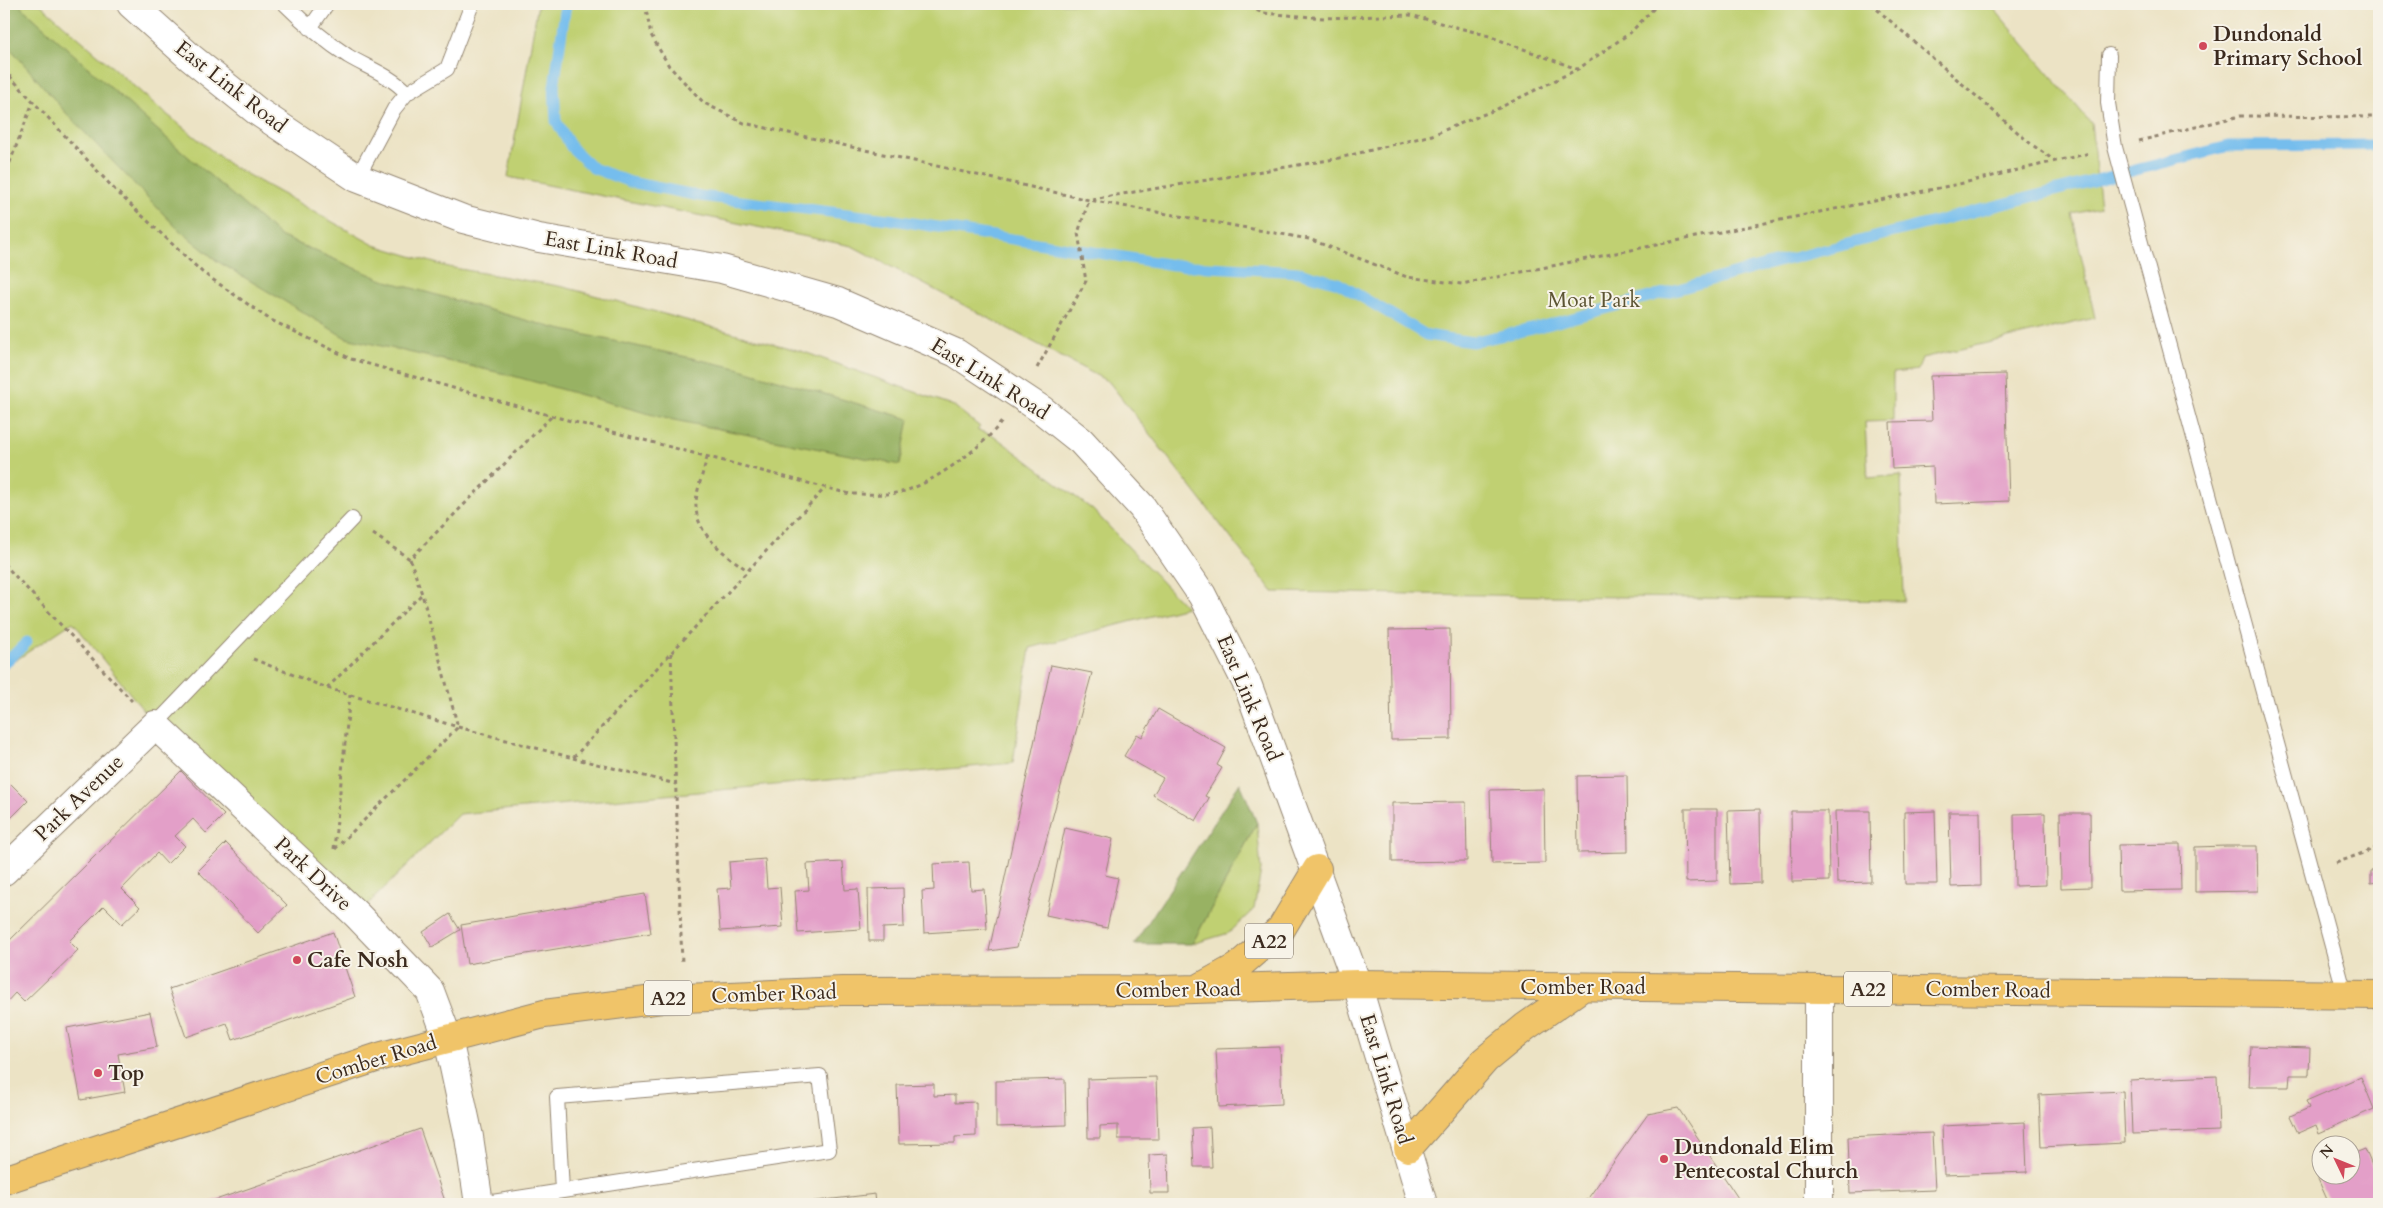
<svg xmlns="http://www.w3.org/2000/svg" width="2383" height="1208" font-family="Cardo,serif">
<style>
.green{fill:#c0d072;stroke:#7e7d48}
.forest{fill:#98b264;stroke:#6a6e41}
.lines{fill:none;stroke-linecap:round;stroke-linejoin:round}
.stream{stroke:#74bded;stroke-width:11}
.building{fill:#e39fc8}
.service-casing{stroke:#948672;stroke-width:16}
.minor-casing{stroke:#948672;stroke-width:30}
.tertiary-casing{stroke:#948672;stroke-width:30}
.trunk-casing{stroke:#948672;stroke-width:30}
.path{stroke:#948672;stroke-width:3;stroke-dasharray:4 4;stroke-linecap:butt}
.service{stroke:#fff;stroke-width:14}
.minor{stroke:#fff;stroke-width:28}
.tertiary{stroke:#fff;stroke-width:28}
.trunk{stroke:#f0c469;stroke-width:28}
.poi-dot{fill:#d1495b;stroke:#f7f3e8;stroke-width:2}
.labels{text-anchor:middle;dominant-baseline:central;stroke-width:4;stroke-linejoin:round;paint-order:stroke}
.shield{fill:#f7f3e8;stroke:#73665b;stroke-width:1}
.shield-label{font-size:20px;font-weight:bold;fill:#3b2a1e}
.poi-label{font-size:21px;font-weight:bold;fill:#3b2a1e;stroke:#f7f3e8;text-anchor:start}
.street-label{font-size:21px;fill:#3b2a1e;stroke:#f7f3e8}
.park-label{font-size:21px;fill:#5c5433;stroke:#f7f3e8}
</style>
<rect width="100%" height="100%" fill="#f7f3e8"/>
<filter id="ink" filterUnits="userSpaceOnUse"><feTurbulence type="fractalNoise" baseFrequency=".02" numOctaves="2"/><feDisplacementMap in="SourceGraphic" scale="10" xChannelSelector="R" yChannelSelector="G"/><feConvolveMatrix kernelMatrix="1 2 1 2 8 2 1 2 1" color-interpolation-filters="sRGB"/></filter>
<filter id="wash" filterUnits="userSpaceOnUse"><feTurbulence type="fractalNoise" baseFrequency=".0096" numOctaves="4" result="noise"/><feDisplacementMap in="SourceGraphic" scale="20" xChannelSelector="R" yChannelSelector="G"/><feGaussianBlur stdDeviation="1.12" result="paint"/><feColorMatrix in="noise" values="0 0 0 0 0 0 0 0 0 0 0 0 0 0 0 0 0 1.4 0 .05"/><feComposite in="paint" operator="in"/></filter>
<g filter="url(#wash)">
<rect width="100%" height="100%" fill="#ece3c5"/>
<path class="green" d="M4,4H40L159,108L230,165L374,245L448,267L564,287L804,352L954,406L980,427L977,430L993,435L1093,510L1186,607L1030,648L1013,763L459,814L357,915L155,725L73,622L4,668Z
M538,4H1990L2091,123L2100,208L2072,214L2095,318L1922,358L1918,370L1893,373V421L1865,422L1868,478L1901,475L1904,601L1273,592L1109,382L852,246L508,177Z
M1257,823L1261,870L1254,909L1229,933L1192,944Z"/>
<path class="forest" d="M4,4H18L163,135L280,236L383,280L554,328L737,368L909,419L900,465L664,418L510,375L346,338L217,261L177,228L66,113L4,41Z
M1240,783L1257,823L1192,944H1134Z"/>
<g class="lines">
<path class="stream" d="M566,4L554,87L556,121L571,147L593,168L630,182L700,196L888,219L1173,265L1299,272L1338,283L1426,335L1472,342L1532,329L1770,264L2229,146L2379,145
M4,664L27,642"/>
</g>
<g id="blocks">
<path class="building" d="M2005,374L2009,501L1934,504L1933,467L1892,469L1890,422L1932,421L1930,376Z
M1450,629L1451,739L1391,740L1389,630Z
M1051,665L1092,673L1017,947L989,951Z
M1158,709L1226,748L1217,765L1222,768L1205,796L1209,798L1196,821L1153,795L1163,778L1124,756L1137,734L1142,737Z
M181,771L224,815L206,833L193,819L175,836L185,846L167,864L157,853L122,889L140,907L122,924L104,906L69,941L78,950L24,1002L15,993L4,1005V946Z
M1627,775L1628,852L1578,853L1577,776Z
M4,777L28,801L4,825Z
M1544,789L1545,863L1492,864L1490,790Z
M1466,802L1467,861L1392,862V803Z
M1685,809H1717V881L1686,882Z
M1760,809L1761,883L1730,884L1728,810Z
M1791,811H1828L1829,881L1792,882Z
M1835,811H1870L1871,882L1837,883Z
M1935,811L1937,884H1905L1904,812Z
M1949,812H1980L1981,886L1951,887Z
M2045,813L2046,885L2015,886L2014,814Z
M2060,813H2090L2091,887L2061,888Z
M1065,828L1113,839L1105,875L1118,878L1107,928L1046,915Z
M226,843L287,905L258,933L198,871Z
M2180,844L2181,890L2119,891L2118,845Z
M2226,846H2257L2258,891L2195,892V847Z
M765,859L767,888L780,887L783,927L720,931L717,889L731,888L729,862Z
M843,862L845,890L858,889L861,929L798,933L795,891L809,890L807,864Z
M969,862L971,890L984,889L987,929L924,933L922,891L934,890L933,864Z
M2379,869V882L2371,883V870Z
M903,888L904,927L883,928V941H869L868,889Z
M645,894L651,933L467,964L461,925Z
M450,914L460,930L432,947L423,932Z
M333,932L355,997L233,1040L227,1023L186,1037L169,989Z
M150,1012L157,1047L118,1054L125,1092L81,1100L67,1028Z
M2251,1046L2310,1048L2309,1075H2290L2289,1087H2249Z
M1280,1047L1282,1104L1219,1107L1216,1049Z
M2217,1076L2219,1131L2132,1134L2130,1080Z
M1156,1077L1158,1139H1118V1125L1100,1126V1138H1088L1087,1079Z
M2361,1077L2374,1109L2319,1133L2316,1125L2298,1133L2290,1116L2309,1108L2306,1101Z
M1065,1079L1066,1125L996,1127V1081Z
M934,1084V1096L955,1095V1103L976,1102V1136L955,1137V1143L899,1144L897,1085Z
M2123,1091L2125,1143L2041,1147L2039,1095Z
M1678,1108L1742,1204H1584L1648,1114Z
M2025,1122L2027,1172L1944,1175L1942,1126Z
M1210,1127L1212,1167H1194L1192,1128Z
M420,1129L446,1204H204Z
M1932,1133L1935,1190L1850,1193L1848,1137Z
M2365,1149L2379,1182V1204H2329L2314,1170L2320,1167V1176H2350V1155Z
M1168,1154L1169,1193H1150L1149,1155Z
M875,1194L876,1204H800V1203Z"/>
</g>
</g>
<g filter="url(#ink)">
<use href="#blocks" fill-opacity="0" stroke="#948672" stroke-width="1"/>
<g class="lines">
<defs>
<path id="service" d="M285,4C304,23 325,41 348,56C368,68 390,75 407,93
M310,28L327,4
M2109,55L2108,103L2115,147L2345,994
M357,178L394,109L407,93L447,69L472,4
M155,725L352,519
M479,1204L829,1150L820,1076L557,1097L562,1191"/>
<path id="minor" d="M4,871L155,725L357,915L430,991L448,1039L469,1137L479,1204
M1819,989V1204"/>
<path id="tertiary" d="M131,4L191,58L257,111L357,178L463,219L539,238L722,269L838,302L956,353L1042,410L1081,441L1142,507L1202,595L1248,686L1357,984L1423,1204"/>
<path id="trunk" d="M1201,987L1237,967L1281,929L1317,869
M1408,1148L1485,1060L1525,1027L1581,988
M4,1180L382,1056L544,1014L662,999L842,991L1162,990L1357,984L2379,995"/>
</defs>
<use href="#service" class="service-casing"/>
<use href="#minor" class="minor-casing"/>
<use href="#tertiary" class="tertiary-casing"/>
<use href="#trunk" class="trunk-casing"/>
<path class="path" d="M645,4L651,35L669,66L704,103L744,123L1089,200L1309,239L1407,277L1462,284L1959,184L2090,153
M1242,4L1263,13L1324,18L1410,15L1486,35L1577,69
M1871,4L2031,144L2055,161
M4,70L116,191L202,272L269,319L351,359L552,416L850,494C865,494 881,495 896,493C926,489 985,446 1002,421
M2139,141L2240,116L2379,117
M4,178L33,102
M1092,199L1335,159L1432,135L1497,109L1578,69L1630,33L1658,4
M1037,368L1086,281L1078,233L1089,200
M707,457C704,471 697,488 696,502C694,534 725,554 747,570
M373,534L410,559
M4,564L132,701
M671,653L682,964
M253,659L327,688L458,727L573,758L825,488
M327,688L422,594
M573,758L676,784
M334,849L350,695
M335,849L458,727L422,594L410,559L552,416
M2336,863L2379,847"/>
<use href="#service" class="service"/>
<use href="#minor" class="minor"/>
<use href="#tertiary" class="tertiary"/>
<use href="#trunk" class="trunk"/>
</g>
</g>
<g class="poi-dot">
<circle cx="2203" cy="46" r="5"/>
<circle cx="297" cy="960" r="5"/>
<circle cx="98" cy="1073" r="5"/>
<circle cx="1664" cy="1159" r="5"/>
</g>
<g class="labels">
<g class="shield">
<rect x="1245" y="923.5" width="48" height="35" rx="4"/>
<rect x="1844" y="971.5" width="48" height="35" rx="4"/>
<rect x="644" y="980.5" width="48" height="35" rx="4"/>
</g>
<g class="shield-label">
<text x="1269" y="941">A22</text>
<text x="1868" y="989">A22</text>
<text x="668" y="998">A22</text>
</g>
<g class="poi-label">
<text x="2213" y="34">Dundonald<tspan x="2213" dy="24">Primary School</tspan></text>
<text x="307" y="960">Cafe Nosh</text>
<text x="108" y="1073">Top</text>
<text x="1674" y="1147">Dundonald Elim<tspan x="1674" dy="24">Pentecostal Church</tspan></text>
</g>
<g class="street-label">
<text transform="translate(231 87) rotate(38)">East Link Road</text>
<text transform="translate(611 250) rotate(10)">East Link Road</text>
<text transform="translate(990 379) rotate(32)">East Link Road</text>
<text transform="translate(1249 698) rotate(67)">East Link Road</text>
<text transform="translate(79 798) rotate(-44)">Park Avenue</text>
<text transform="translate(313 874) rotate(43)">Park Drive</text>
<text x="1583" y="987">Comber Road</text>
<text transform="translate(1178 990) rotate(-1)">Comber Road</text>
<text transform="translate(1988 990) rotate(1)">Comber Road</text>
<text transform="translate(774 994) rotate(-2)">Comber Road</text>
<text transform="translate(376 1060) rotate(-17)">Comber Road</text>
<text transform="translate(1386 1079) rotate(73)">East Link Road</text>
</g>
<g class="park-label">
<text x="1594" y="300">Moat Park</text>
</g>
</g>
<rect width="2383" height="1208" fill="none" stroke="#f7f3e8" stroke-width="20"/>
<g transform="translate(2336 1160) rotate(313)"><circle r="24" fill="#f7f3e8" stroke="#aca397"/>
<path d="M0-4L9 19L0 12L-9 19Z" fill="#d1495b"/>
<text y="-8" font-size="14" font-weight="bold" text-anchor="middle" fill="#3b2a1e">N</text>
</g>
</svg>
